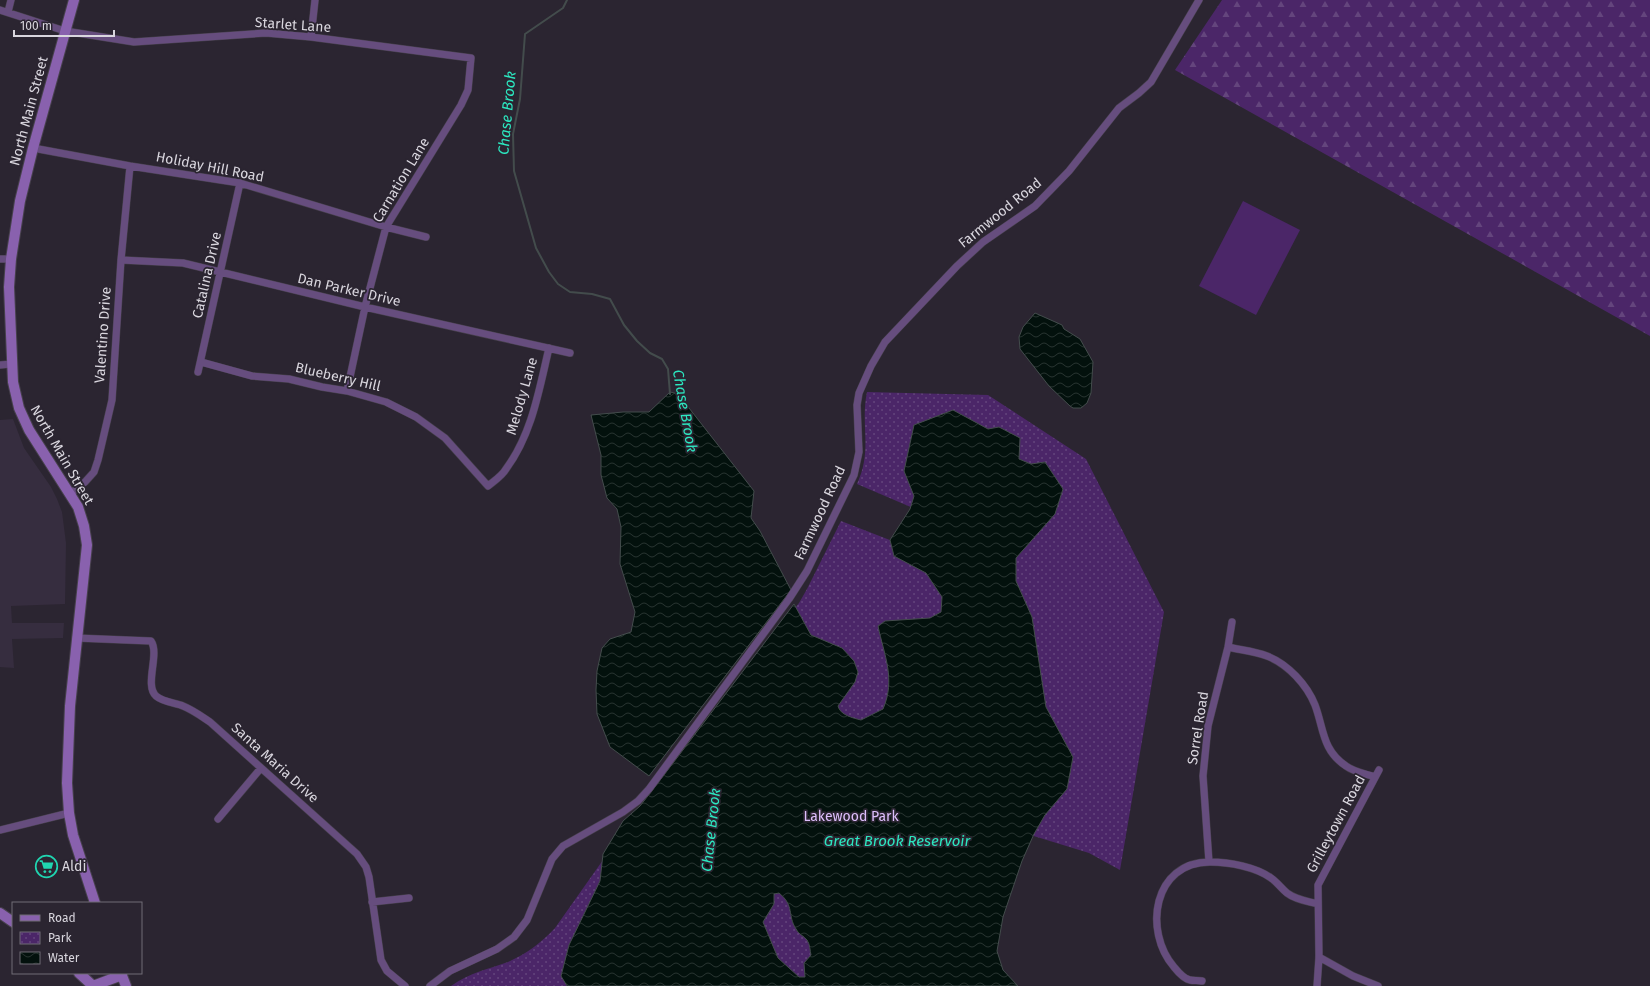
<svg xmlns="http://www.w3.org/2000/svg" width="1650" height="986" font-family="'Fira Sans',sans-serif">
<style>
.built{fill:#362d3f}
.forest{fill:url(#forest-firs)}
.park{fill:url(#park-dots)}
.pitch{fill:#4b2668}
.water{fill:url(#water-waves);stroke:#434c4c;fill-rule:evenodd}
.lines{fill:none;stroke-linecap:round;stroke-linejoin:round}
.stream{stroke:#434c4c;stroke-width:2}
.street-casing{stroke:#47414d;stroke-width:8}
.secondary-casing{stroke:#47414d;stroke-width:12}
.street{stroke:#664d7e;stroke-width:7}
.secondary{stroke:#8961ae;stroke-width:10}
.labels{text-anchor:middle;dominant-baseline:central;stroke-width:3.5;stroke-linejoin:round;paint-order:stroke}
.street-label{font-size:14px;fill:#d9d6de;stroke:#2b2531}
.park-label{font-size:14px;fill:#debffd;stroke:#2b2531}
.poi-label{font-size:14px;fill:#d9d6de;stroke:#2b2531;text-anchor:start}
.water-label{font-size:15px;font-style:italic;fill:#2ce7c0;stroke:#2b2531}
</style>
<defs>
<pattern id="forest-firs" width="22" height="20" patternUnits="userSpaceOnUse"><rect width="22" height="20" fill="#4b2668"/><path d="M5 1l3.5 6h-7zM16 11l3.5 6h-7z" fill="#64457d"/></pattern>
<pattern id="park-dots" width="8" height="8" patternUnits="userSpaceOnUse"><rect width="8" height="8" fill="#4b2668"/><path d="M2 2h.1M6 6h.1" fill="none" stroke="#64457d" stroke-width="1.8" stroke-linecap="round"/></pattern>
<pattern id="water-waves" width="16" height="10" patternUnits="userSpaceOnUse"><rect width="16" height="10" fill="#03110d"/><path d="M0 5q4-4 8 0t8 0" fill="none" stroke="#273330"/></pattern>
</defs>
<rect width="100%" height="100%" fill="#2b2531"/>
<path class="built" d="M13,419L24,448L51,487L57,499L62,512L66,543L65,604L11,606L12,623H64L63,638L12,639L14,668L0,667V420Z"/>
<path class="forest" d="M1222,0H1650V336L1175,70Z"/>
<path class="park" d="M867,392L988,395L1086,459L1164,612L1120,870L1089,853L1024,833L988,957L1001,986H451C469,973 488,969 508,962C526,954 541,943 555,928L627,826L799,603L807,589L841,521L936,558L934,517L857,484C873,449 860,426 867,392Z"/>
<path class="pitch" d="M1243,201L1300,230L1256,315L1199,286Z"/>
<path class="water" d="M1035,313L1062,325L1064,329L1080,339L1093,362L1091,393L1087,403L1081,408H1073L1070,406L1049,386L1020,349L1019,337L1023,327Z
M670,392L683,395L689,408L754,491L751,518L760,531L791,590L649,776L610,747L597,714L596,690L597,671L602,648L610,639L631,632L635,612L620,564L621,527L617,509L607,498L601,475V455L591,415L623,412H649Z
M953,410L988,429L999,427L1020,438L1019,459L1031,464L1045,462L1063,489L1055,514L1016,558V581L1032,617L1046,707L1073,757L1067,789L1045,815L1034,834L1022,861L1003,917L997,951L1003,970L1018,986H567L561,976L569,945L600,881L603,854L623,821L640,806L651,792L794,604L811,635L842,648L854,661L858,672L855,682L838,706C840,715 853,718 861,720L883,709C896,679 884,655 878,626L885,621L930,618L941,612L942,597L926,573L894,556L890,540L910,509L914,496L904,471L914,425ZM779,893C795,906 787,915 796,929C798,934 804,936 807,940C810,944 810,951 811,955L804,963L805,977H799L778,958L763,922L774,904V894Z"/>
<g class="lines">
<path class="stream" d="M567,0L563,8L525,34L520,99L513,134L514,171L536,248L549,272L558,284L570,292L592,294L610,299L624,325L637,341L650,353L662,359L668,369L670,394"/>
<defs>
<path id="street" d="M0,10L65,31L134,42L266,33L311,37L471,58L468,90L461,105L386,227L365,307L347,391
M8,12L11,0
M311,37L315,0
M33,148L130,166L240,183L386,227L426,237
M0,259H11
M121,260L183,263L365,307L570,353
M201,362L252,376L289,379L322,387L347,391L386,402L416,417L445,438L488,486C494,481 502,476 506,469C532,434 539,390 549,348
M0,365L11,364
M198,372L240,183
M70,494L85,482L94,472L98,460L112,400L121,260L130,166
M76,638L151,641C160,654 144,685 156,696C163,702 175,703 183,706C193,710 201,716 210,722L357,854L366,867L369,877L381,960L387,971L405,986
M1228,647C1240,650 1254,651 1267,656C1288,664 1307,685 1315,705C1324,729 1322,750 1346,766C1354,772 1366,774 1375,777
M218,819L261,768
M0,830L69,813
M1209,862L1203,776L1208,726L1228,647L1232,622
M372,902L409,898
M1319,957L1353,976L1378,986
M1202,981C1198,980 1194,981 1190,980C1184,979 1178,972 1174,967C1143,931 1153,862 1210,862C1229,862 1256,867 1271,878C1277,882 1281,888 1287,893C1296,900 1307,901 1318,904
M430,986L450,971L497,949L514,937L527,920L552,859L563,846L623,812L638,801L649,789L789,599L807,571L854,475L859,452L857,405L859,393L871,366L885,342L957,266L983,242L1035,206L1069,171L1119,108L1139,93L1151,82L1199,0
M1317,986L1319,957L1318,885L1379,770"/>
<path id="secondary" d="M74,0L33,148L20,201L11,259L9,287L13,382L19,408L29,430L78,507L84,526L87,545L70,706L67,783L69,813L73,835L95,903
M0,913L13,922
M79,973L93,986L122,975
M121,973L126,986"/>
</defs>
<use href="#street" class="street-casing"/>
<use href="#secondary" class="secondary-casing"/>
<use href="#street" class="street"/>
<use href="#secondary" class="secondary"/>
</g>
<defs>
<symbol id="supermarket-ring" viewBox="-11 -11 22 22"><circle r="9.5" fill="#2b2531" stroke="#20d5b0" stroke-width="1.5"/><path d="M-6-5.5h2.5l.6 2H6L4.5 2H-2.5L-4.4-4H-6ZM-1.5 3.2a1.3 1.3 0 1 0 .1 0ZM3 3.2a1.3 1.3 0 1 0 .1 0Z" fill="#20d5b0"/></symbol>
</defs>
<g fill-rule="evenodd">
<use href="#supermarket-ring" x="34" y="854" width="25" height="25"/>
</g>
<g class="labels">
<g class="street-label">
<text transform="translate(293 25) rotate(4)">Starlet Lane</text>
<text transform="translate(29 111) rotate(-75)">North Main Street</text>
<text transform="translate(210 167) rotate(11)">Holiday Hill Road</text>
<text transform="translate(401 180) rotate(-59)">Carnation Lane</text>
<text transform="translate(1000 213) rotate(-39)">Farmwood Road</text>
<text transform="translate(207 275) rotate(-77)">Catalina Drive</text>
<text transform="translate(349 290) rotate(13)">Dan Parker Drive</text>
<text transform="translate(103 335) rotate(-86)">Valentino Drive</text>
<text transform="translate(338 377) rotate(13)">Blueberry Hill</text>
<text transform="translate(522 396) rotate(-74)">Melody Lane</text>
<text transform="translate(62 455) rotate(60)">North Main Street</text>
<text transform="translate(820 513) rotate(-65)">Farmwood Road</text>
<text transform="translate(1198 728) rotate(-81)">Sorrel Road</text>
<text transform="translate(275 763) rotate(42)">Santa Maria Drive</text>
<text transform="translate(1336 824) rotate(-62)">Grilleytown Road</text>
</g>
<g class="park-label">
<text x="851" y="816">Lakewood Park</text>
</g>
<g class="poi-label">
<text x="62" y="866">Aldi</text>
</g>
<g class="water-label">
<text transform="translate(507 113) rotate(-85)">Chase Brook</text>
<text transform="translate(685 411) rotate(80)">Chase Brook</text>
<text transform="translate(711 830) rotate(-84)">Chase Brook</text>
<text x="897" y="841">Great Brook Reservoir</text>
</g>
</g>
<rect x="12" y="902" width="130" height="72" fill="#2b2531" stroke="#716c76"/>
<rect x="20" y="915" width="20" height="6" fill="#8961ae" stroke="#716c76"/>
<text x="48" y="922" font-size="12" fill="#d9d6de">Road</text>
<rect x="20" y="932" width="20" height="12" fill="url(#park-dots)" stroke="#716c76"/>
<text x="48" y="942" font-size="12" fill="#d9d6de">Park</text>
<rect x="20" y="952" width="20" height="12" fill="url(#water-waves)" stroke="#716c76"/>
<text x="48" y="962" font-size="12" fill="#d9d6de">Water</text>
<path d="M14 30v6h100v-6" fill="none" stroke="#d9d6de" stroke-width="2"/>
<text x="20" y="30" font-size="12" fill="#d9d6de" stroke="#2b2531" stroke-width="3" paint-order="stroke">100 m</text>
</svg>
